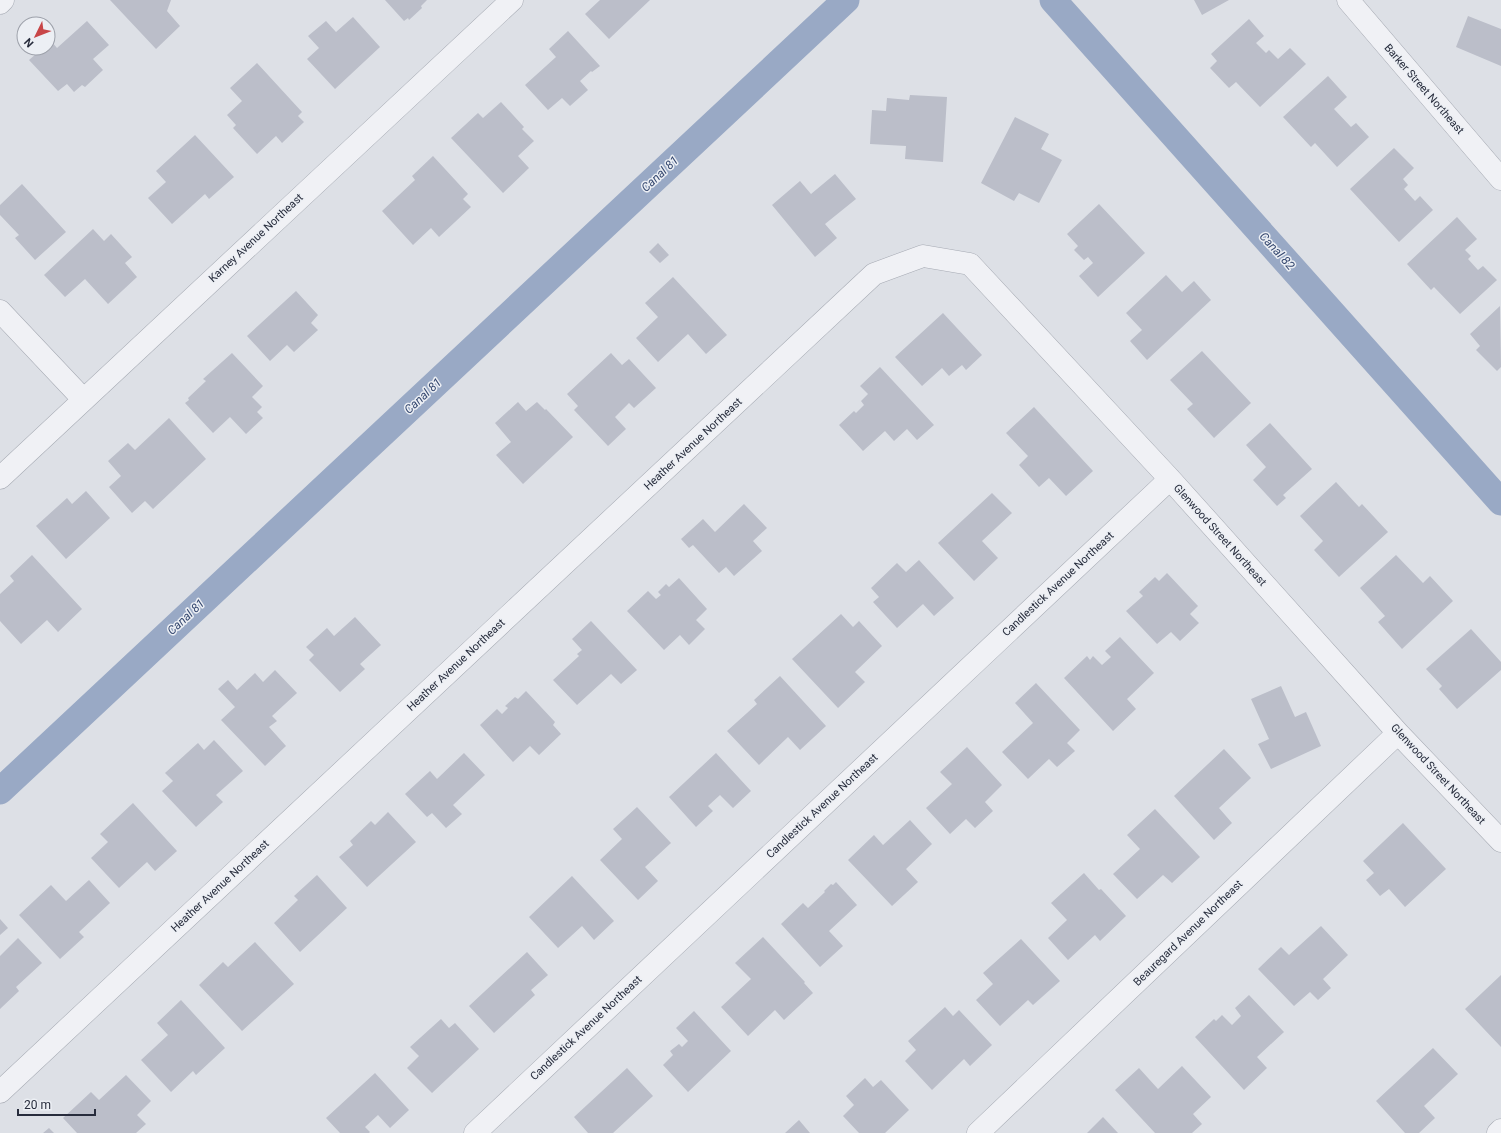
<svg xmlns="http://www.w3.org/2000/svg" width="1501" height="1133" font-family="Roboto,sans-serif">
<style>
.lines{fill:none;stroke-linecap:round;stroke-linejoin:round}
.canal{stroke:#99a9c5;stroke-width:27}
.building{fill:#bbbec9}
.street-casing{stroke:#a6aab3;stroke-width:23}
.street{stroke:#f0f1f5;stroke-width:22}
.labels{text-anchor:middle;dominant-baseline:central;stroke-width:3;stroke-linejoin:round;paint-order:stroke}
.street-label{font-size:11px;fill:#272c3c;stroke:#eceff4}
.water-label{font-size:12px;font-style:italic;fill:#33466e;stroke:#eceff4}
</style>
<rect width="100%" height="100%" fill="#dde0e6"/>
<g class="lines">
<path class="canal" d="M1053,0L1501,502
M0,791L846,0"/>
</g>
<path class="building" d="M110,0H171L167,11L180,26L156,49Z
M385,0H427L421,6L422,8L409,20L408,18L404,21Z
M600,0H650L609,39L585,14Z
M1194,0H1229L1202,15Z
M1468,16L1501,29V66L1456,47Z
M353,17L380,47L335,89L307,59L319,48L308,36L326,21L336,32Z
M1249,19L1264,36L1256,43L1266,53L1269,50L1278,59L1290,48L1306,64L1260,107L1236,82L1229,88L1210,68L1217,61L1211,54Z
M87,21L109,45L93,59L103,70L85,87L82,85L74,92L67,84L58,91L29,60L43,48H48V44L51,41L57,48Z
M568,31L600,66L592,72L591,71L580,81L588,90L570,106L562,98L548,110L525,85L556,57L549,49Z
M257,63L302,112L298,116L304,122L282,143L276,136L257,154L233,128L236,125L227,115L242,101L230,88Z
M1328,76L1347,97L1334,109L1351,127L1356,123L1369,137L1337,167L1315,143L1311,147L1283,117Z
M910,95L947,97L943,162L905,159L906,146L870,144L872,110L886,111L887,98L909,100Z
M501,102L524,127L522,129L534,141L518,156L529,168L503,193L451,138L478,113L483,118Z
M1015,117L1049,134L1041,149L1062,160L1039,203L1019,193L1014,201L981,183Z
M195,135L234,177L209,199L205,194L172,224L148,198L166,182L156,171Z
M1394,148L1414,168L1403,179L1408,185L1404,189L1415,201L1420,196L1433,210L1399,242L1350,189Z
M433,156L468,194L463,199L471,207L439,237L431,228L413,245L382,211L415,180L412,176Z
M835,174L856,199L825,224L837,238L815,257L772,205L800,181L811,194Z
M22,184L66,232L35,260L15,238L19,235L0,215V205Z
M1099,204L1145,253L1098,297L1079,276L1093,263L1088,257L1084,260L1074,250L1078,246L1067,234Z
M1457,217L1477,239L1465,250L1471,256L1468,259L1478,270L1483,266L1497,280L1460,314L1434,287L1431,290L1407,264Z
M93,229L104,241L111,234L132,257L125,263L137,277L108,304L85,279L65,297L44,275Z
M658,243L669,255L660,263L649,252Z
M1166,275L1182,292L1194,281L1211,300L1147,360L1130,341L1142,330L1126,313Z
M673,277L727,335L706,354L688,334L658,362L636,338L658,317L645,303Z
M296,291L318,315L311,323L318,330L294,352L287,345L270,361L247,336Z
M1500,306L1501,367L1497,371L1476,350L1480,346L1470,334Z
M943,313L982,355L966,370L962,365L949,376L942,368L922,386L895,357Z
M1202,351L1251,403L1214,438L1187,409L1193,404L1170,380Z
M232,353L263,386L252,397L262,407L257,412L263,418L246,434L230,417L213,433L185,403L189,400L188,398L206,381L203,379Z
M611,353L622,365L629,359L656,388L634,408L629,403L615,417L626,429L608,446L574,410L578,406L567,394Z
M880,367L934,425L917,440L907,429L894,441L885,431L863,451L839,425L854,411L856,413L864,405L861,401L868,394L860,386Z
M518,402L526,411L537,402L545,410L546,409L573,437L523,484L496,455L511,442L495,423Z
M1034,407L1093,471L1066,496L1049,478L1039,487L1019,465L1028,456L1006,433Z
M169,418L206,459L153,509L145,501L132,513L109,487L121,476L108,461L128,443L135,450Z
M1270,423L1312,469L1283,495L1286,498L1277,506L1253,480L1266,467L1246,445Z
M1336,482L1359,507L1362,504L1388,532L1339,577L1314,550L1323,541L1300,516Z
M86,491L110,518L66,559L36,526L67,498L72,504Z
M992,493L1012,513L982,541L998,558L974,581L938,543Z
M744,504L767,528L753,541L762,551L734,576L726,567L719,573L693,545L689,548L681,539L703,519L715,532Z
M32,555L82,609L58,632L47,620L21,644L0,621V594L14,581L10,576Z
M1396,555L1423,583L1430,576L1453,601L1402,649L1378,622L1385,616L1360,588Z
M919,560L954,598L934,616L923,604L897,628L873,602L879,597L871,588L897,563L906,572Z
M1167,573L1198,606L1190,614L1199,623L1180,641L1171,632L1157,644L1126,611L1143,596L1139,592L1155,577L1159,581Z
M679,578L707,609L696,620L705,629L689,645L680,635L664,650L627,611L648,591L656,599L661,595L658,592L666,584L669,587Z
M841,614L853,627L859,621L882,646L855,672L865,682L838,708L792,659Z
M355,617L381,645L360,664L365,669L340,692L309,660L314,655L306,647L327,628L334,636Z
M591,621L637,670L621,684L611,674L577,705L553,680L579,656L577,654L582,650L572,639Z
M1471,629L1501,662V670L1457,709L1439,689L1442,686L1426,669Z
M1120,637L1154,673L1127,699L1136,709L1113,731L1064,678L1087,656L1090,660L1093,656L1102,665L1111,657L1105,651Z
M275,670L297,693L272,716L277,721L269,727L286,746L265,766L221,720L235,707L218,689L228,680L237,690L255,673L263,682Z
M780,676L826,726L800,750L788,737L759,765L727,731L757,704L754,700Z
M1036,683L1080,730L1067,743L1075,751L1057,767L1049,759L1028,779L1002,752L1033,723L1015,703Z
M1281,686L1295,717L1306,712L1321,746L1271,769L1258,744L1269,739L1251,699Z
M526,691L555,722L553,725L561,734L539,755L530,746L513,762L480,725L497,709L502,714L508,708L505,706L515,697L518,699Z
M214,740L243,771L216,795L223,802L196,827L162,791L173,781L165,773L198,743L204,750Z
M967,747L1002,785L985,802L993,811L975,828L966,819L950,834L926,808L952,784L940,772Z
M1224,749L1251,778L1219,808L1232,823L1214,840L1174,796Z
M464,753L485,775L453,805L462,814L446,828L432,813L427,817L405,794L430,771L437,779Z
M716,753L751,791L733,808L720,795L708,806L713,811L696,827L669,797Z
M133,803L177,851L155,871L147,862L119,888L91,858L108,842L100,834Z
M637,807L671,843L645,867L658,881L638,900L600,860L622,839L613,829Z
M1155,809L1200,857L1172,883L1163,875L1137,899L1113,874L1140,849L1127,835Z
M388,812L416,842L367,887L339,857L353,845L350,841L371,821L375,825Z
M910,820L932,844L906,869L918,882L892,906L848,860L874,835L883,845Z
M1403,823L1446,869L1405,907L1389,889L1380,896L1366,880L1374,873L1363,861Z
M1084,873L1099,890L1101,889L1126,916L1100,941L1095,935L1068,960L1048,938L1067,920L1051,903Z
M317,875L347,908L300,952L274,923L298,900L294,896Z
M572,876L614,921L594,940L582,926L558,948L529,917Z
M89,880L110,903L79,932L84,937L60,959L19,915L51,885L66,901Z
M836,882L857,905L829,931L843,946L820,967L781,924L803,903L808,908L825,892L824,891L831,884L833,885Z
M0,919L8,928L0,935Z
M1321,926L1348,955L1323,979L1331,988L1318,1000L1310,992L1294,1006L1258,969L1281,947L1289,955Z
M763,937L805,982L804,983L813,993L784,1020L775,1010L748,1036L721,1007L751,979L735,963Z
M18,938L42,963L16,987L19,991L0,1009V956Z
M1021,939L1060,981L1033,1005L1028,1000L1000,1026L976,1000L993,984L983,973Z
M255,942L294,984L242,1031L199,985L223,962L228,967Z
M527,952L548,975L531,990L535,995L494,1033L469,1006Z
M1501,975V1047L1465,1009Z
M1249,995L1284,1032L1257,1057L1267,1068L1244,1090L1195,1037L1214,1019L1216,1021L1222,1015L1232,1025L1241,1016L1235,1008Z
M181,1000L225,1048L196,1075L193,1071L171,1092L141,1060L168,1035L157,1023Z
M945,1007L953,1016L959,1010L992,1045L970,1066L964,1059L932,1090L905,1061L916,1050L908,1041Z
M694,1011L731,1051L688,1092L663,1065L673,1055L670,1051L679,1044L682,1047L688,1041L676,1028Z
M441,1019L449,1028L455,1023L479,1049L432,1093L407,1068L419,1056L410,1047Z
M1433,1048L1458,1074L1424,1106L1435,1118L1419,1133H1405L1376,1101Z
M1182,1066L1211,1097L1193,1114L1202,1124L1192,1133H1155L1115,1090L1139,1068L1158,1089Z
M627,1068L653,1096L613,1133H588L574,1117Z
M375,1073L409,1110L390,1128L378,1115L365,1127L370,1132L369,1133H340L326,1118Z
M126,1075L151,1101L137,1115L146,1124L136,1133H77L63,1118L91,1092L99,1100Z
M865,1078L873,1087L881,1080L909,1110L885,1133H859L843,1116L854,1105L846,1096Z
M1103,1117L1118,1133H1087Z
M799,1120L810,1133H785Z
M49,1128L54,1133H43Z"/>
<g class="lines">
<defs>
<path id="street" d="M1348,0L1501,179
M0,3L3,0
M0,311L83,399
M0,478L512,0
M0,1092L874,274L923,256L970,264L1170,479L1398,733L1501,841
M475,1133L1170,479
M978,1133L1398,733
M1498,1133L1501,1130"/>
</defs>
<use href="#street" class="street-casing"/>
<use href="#street" class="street"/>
</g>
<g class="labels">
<g class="street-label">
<text transform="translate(1424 89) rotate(49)">Barker Street Northeast</text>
<text transform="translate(256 238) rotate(-43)">Karney Avenue Northeast</text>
<text transform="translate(693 444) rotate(-43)">Heather Avenue Northeast</text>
<text transform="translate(1220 535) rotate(48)">Glenwood Street Northeast</text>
<text transform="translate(1058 584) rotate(-43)">Candlestick Avenue Northeast</text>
<text transform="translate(456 665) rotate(-43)">Heather Avenue Northeast</text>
<text transform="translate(1438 774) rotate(47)">Glenwood Street Northeast</text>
<text transform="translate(822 806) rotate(-43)">Candlestick Avenue Northeast</text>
<text transform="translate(220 886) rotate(-43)">Heather Avenue Northeast</text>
<text transform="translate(1188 933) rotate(-44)">Beauregard Avenue Northeast</text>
<text transform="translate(586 1028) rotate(-43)">Candlestick Avenue Northeast</text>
</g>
<g class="water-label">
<text transform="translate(660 174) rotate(-43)">Canal 81</text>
<text transform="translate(1277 251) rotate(48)">Canal 82</text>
<text transform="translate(423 396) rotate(-43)">Canal 81</text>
<text transform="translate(186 617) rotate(-43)">Canal 81</text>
</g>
</g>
<g transform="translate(36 36) rotate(227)"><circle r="19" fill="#eceff4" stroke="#9da1aa"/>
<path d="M0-3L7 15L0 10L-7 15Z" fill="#c84648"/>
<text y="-6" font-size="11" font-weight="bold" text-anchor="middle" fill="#272c3c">N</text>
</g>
<path d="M18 1109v6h77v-6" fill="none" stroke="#272c3c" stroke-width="2"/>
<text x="24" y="1109" font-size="12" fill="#272c3c" stroke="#eceff4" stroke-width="3" paint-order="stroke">20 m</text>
</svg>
